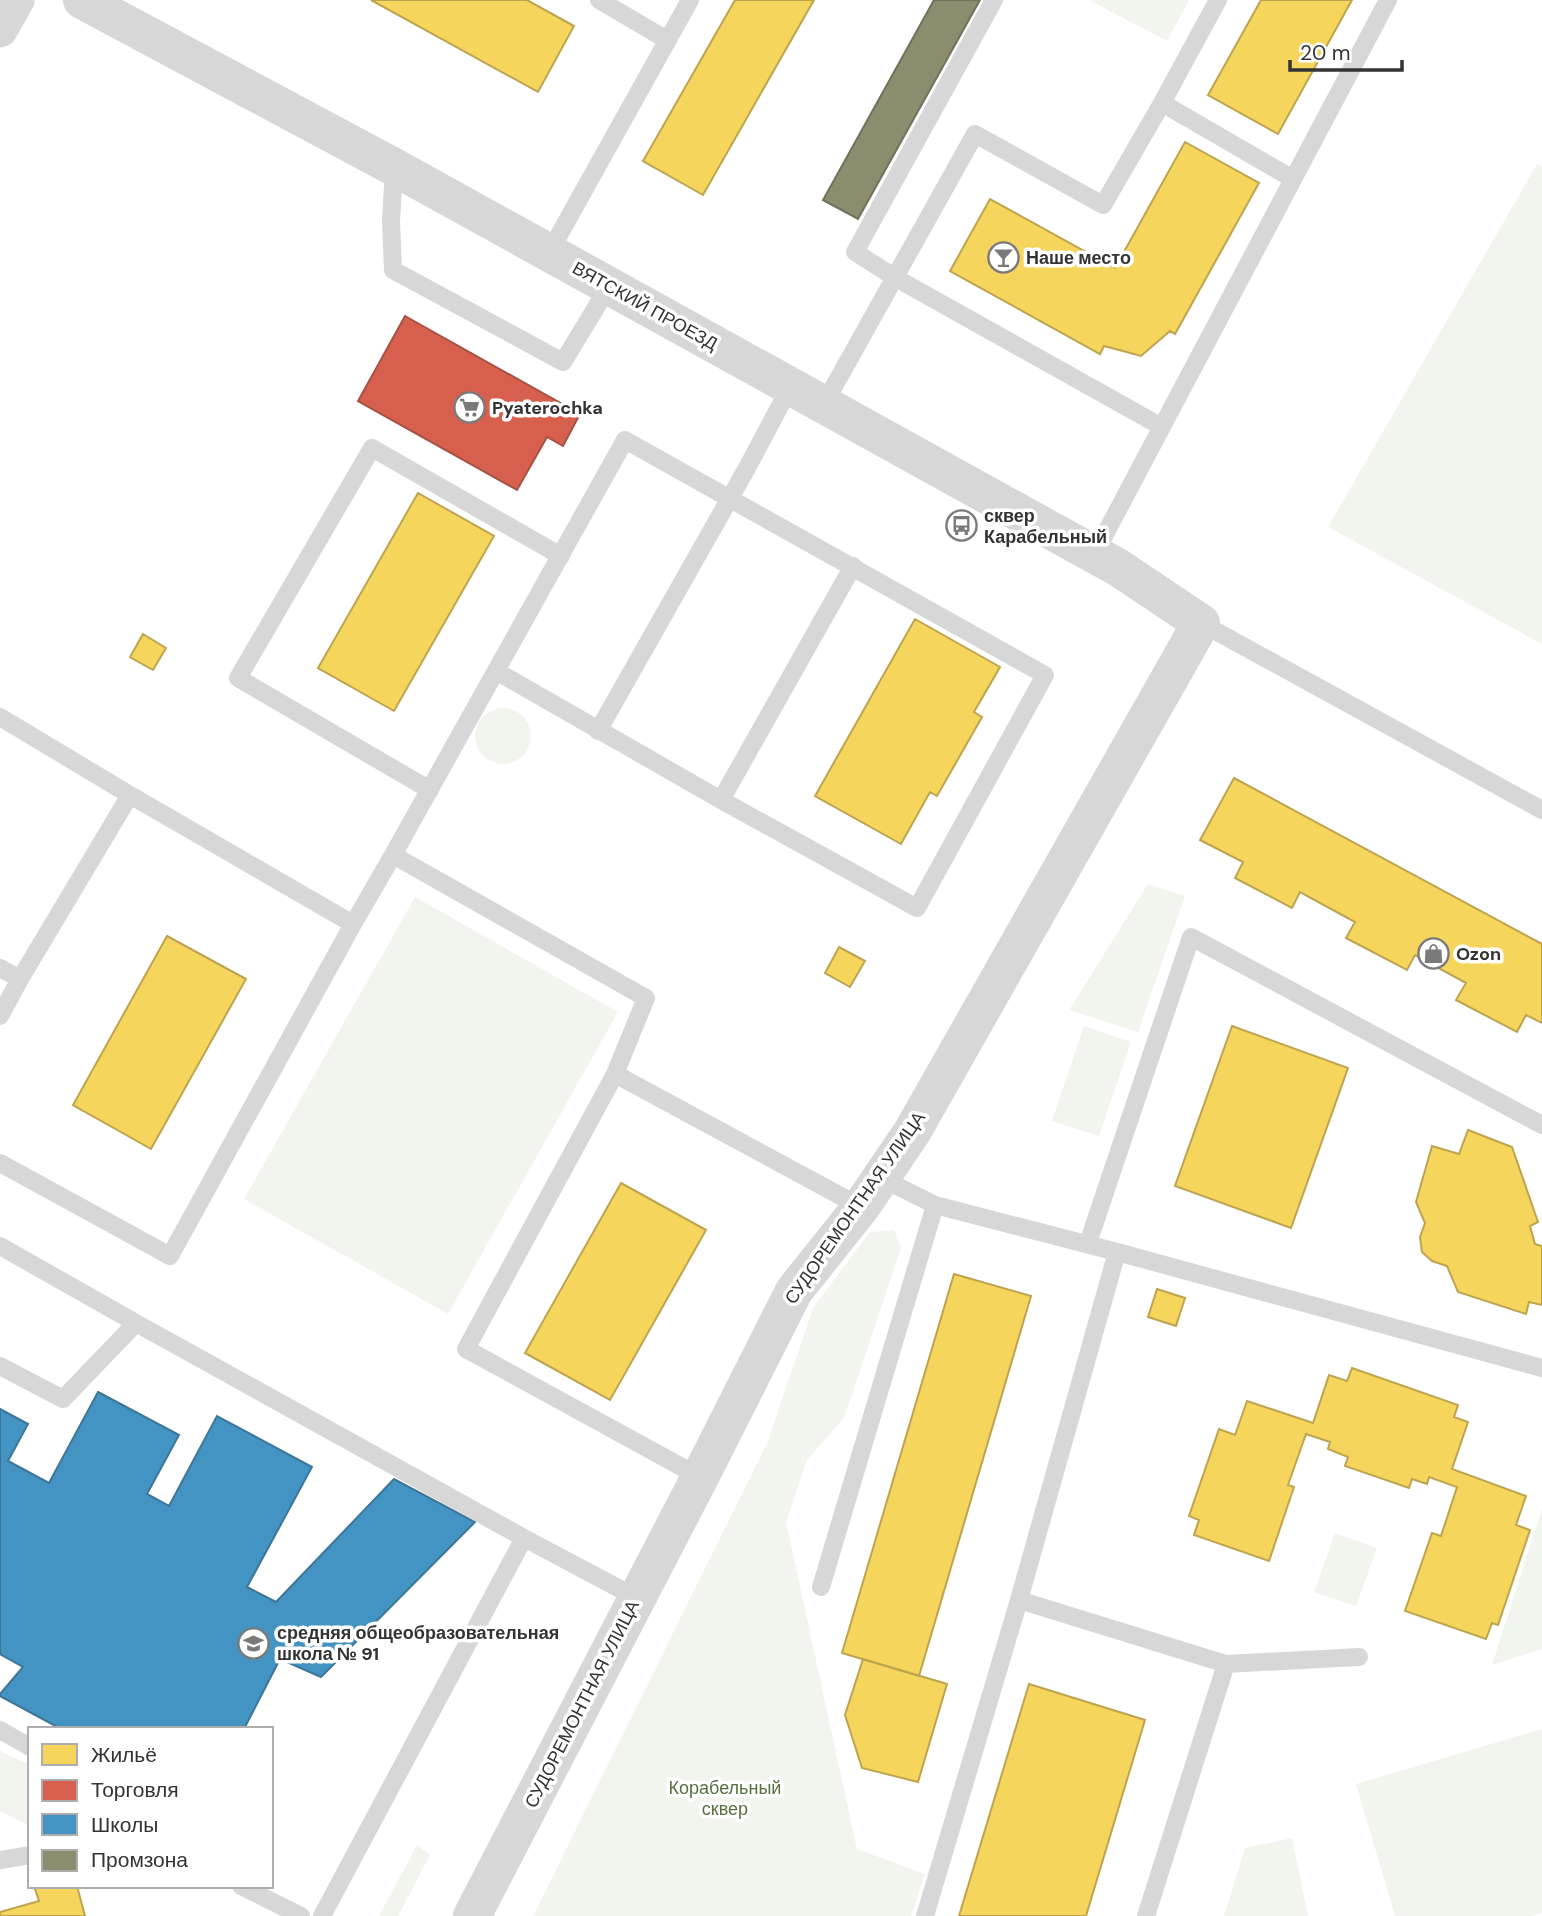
<svg xmlns="http://www.w3.org/2000/svg" width="1542" height="1916" font-family="'DM Sans',sans-serif">
<style>
.green{fill:#f1f5ed}
.homes{fill:#f6d55c;stroke:#bca450;stroke-width:2}
.shops{fill:#d6604d;stroke:#a55245;stroke-width:2}
.schools{fill:#4393c3;stroke:#3e7698;stroke-width:2}
.industry{fill:#8c8c6e;stroke:#71715c;stroke-width:2}
.lines{fill:none;stroke-linecap:round;stroke-linejoin:round}
.service{stroke:#d7d7d7;stroke-width:18}
.minor{stroke:#d7d7d7;stroke-width:35}
.tertiary{stroke:#d7d7d7;stroke-width:38}
.labels{text-anchor:middle;dominant-baseline:central;stroke-width:7;stroke-linejoin:round;paint-order:stroke}
.poi-label{font-size:18px;font-weight:bold;fill:#333;stroke:#fff;text-anchor:start}
.street-label{font-size:18px;fill:#333;stroke:#fff}
.park-label{font-size:18px;fill:#56703f;stroke:#fff}
</style>
<rect width="100%" height="100%" fill="#fff"/>
<path class="green" d="M1089,0H1189L1167,41Z
M1537,164L1542,167V644L1328,527Z
M475 736a28 28 0 1 1 56 0a28 28 0 1 1-56 0Z
M1148,884L1185,896L1138,1032L1069,1010Z
M415,897L618,1012L448,1314L244,1199Z
M1084,1026L1131,1042L1099,1136L1052,1121Z
M894,1230L901,1248L844,1418L807,1460L786,1522L857,1849L925,1874L911,1916H533L768,1441L813,1308L870,1232Z
M1542,1508V1649L1492,1665Z
M1335,1533L1377,1548L1356,1606L1314,1592Z
M1542,1729V1913L1532,1916H1395L1356,1784Z
M0,1751L30,1765V1826L0,1811Z
M1292,1838L1308,1916H1224L1245,1848Z
M417,1845L430,1855L398,1916H379Z"/>
<path class="homes" d="M371,0H527L574,26L538,92Z
M735,0H814L703,195L643,161Z
M1261,0H1352L1278,134L1208,95Z
M1185,142L1259,183L1175,334L1170,331L1141,356L1104,346L1100,354L950,271L990,199L1115,268Z
M418,493L494,536L394,711L318,668Z
M915,619L1000,667L974,712L982,717L937,796L930,792L901,844L815,796Z
M143,634L166,648L153,670L130,657Z
M1234,778L1542,944V1023L1526,1015L1517,1032L1456,1000L1466,983L1415,955L1407,970L1346,938L1355,922L1300,892L1292,908L1235,878L1243,862L1200,840Z
M167,936L246,979L151,1149L73,1105Z
M839,947L865,961L850,987L825,973Z
M1232,1026L1348,1068L1291,1228L1175,1186Z
M1468,1130L1512,1147L1538,1222L1530,1226L1535,1244L1542,1246V1305L1529,1302L1526,1314L1458,1292L1447,1266L1432,1261L1422,1252L1420,1237L1425,1223L1416,1202L1432,1146L1459,1154Z
M621,1183L706,1230L610,1400L525,1353Z
M954,1274L1031,1296L919,1676L842,1653Z
M1157,1289L1185,1298L1176,1326L1148,1317Z
M1352,1368L1458,1405L1454,1417L1468,1422L1452,1469L1526,1496L1516,1525L1530,1530L1498,1625L1492,1623L1486,1639L1405,1611L1432,1533L1441,1536L1457,1487L1429,1477L1427,1484L1412,1479L1409,1488L1345,1466L1348,1457L1328,1449L1330,1442L1306,1434L1288,1485L1294,1487L1269,1561L1194,1535L1199,1520L1189,1516L1219,1429L1235,1435L1247,1401L1313,1423L1329,1375L1347,1381Z
M863,1659L947,1684L918,1782L862,1768L845,1715Z
M1029,1684L1145,1720L1086,1916H959Z
M34,1886H77L85,1916H0V1912L39,1901Z"/>
<path class="shops" d="M405,316L580,414L563,446L547,437L517,490L358,401Z"/>
<path class="schools" d="M98,1392L179,1435L147,1494L169,1506L217,1416L312,1467L247,1587L276,1602L394,1479L475,1522L321,1677L280,1659L244,1729H61L0,1696V1694L23,1667L0,1654V1409L28,1424L8,1461L49,1483Z"/>
<path class="industry" d="M934,0H980L858,219L823,200Z"/>
<g class="lines">
<path class="service" d="M599,0L667,40
M994,0L855,252L894,277L1162,427
M1162,103L1293,179
M394,167L391,222L393,270L563,362L609,286
M549,253L690,0
M823,406L975,134L1103,205L1162,103L1218,0
M1094,555L1388,0
M1201,623L1542,810
M496,671L721,800
M0,717L130,795L353,924
M598,731L747,468L790,387
M430,790L238,678L372,448L561,556
M393,855L625,440L1045,675L917,908L721,800L853,566
M0,968L20,979
M0,1016L20,979L130,795
M0,1163L170,1256L353,924L393,855L646,998L615,1074
M881,1178L935,1205L1117,1252L1019,1600L925,1916
M1088,1243L1191,937L1542,1125
M0,1246L136,1323
M1117,1252L1542,1368
M0,1366L63,1399L136,1323L524,1538L637,1598
M700,1477L466,1349L615,1074L861,1207
M821,1587L935,1205
M1019,1600L1226,1664L1359,1657
M0,1730L30,1747
M0,1860L30,1855
M241,1886L301,1916
M322,1916L524,1538
M1146,1916L1226,1664"/>
<path class="minor" d="M0,30L17,0"/>
<path class="tertiary" d="M82,0L394,167L1119,568L1201,623L912,1132L861,1207L794,1291L700,1477L472,1916"/>
</g>
<defs>
<symbol id="bar-ring" viewBox="-11 -11 22 22"><circle r="9.5" fill="#fff" stroke="#7a7a7a" stroke-width="1.5"/><path d="M-6-5H6L.8 .8V4.5H3.5V6h-7V4.5H-.8V.8Z" fill="#7a7a7a"/></symbol>
<symbol id="supermarket-ring" viewBox="-11 -11 22 22"><circle r="9.5" fill="#fff" stroke="#7a7a7a" stroke-width="1.5"/><path d="M-6-5.5h2.5l.6 2H6L4.5 2H-2.5L-4.4-4H-6ZM-1.5 3.2a1.3 1.3 0 1 0 .1 0ZM3 3.2a1.3 1.3 0 1 0 .1 0Z" fill="#7a7a7a"/></symbol>
<symbol id="bus-ring" viewBox="-11 -11 22 22"><circle r="9.5" fill="#fff" stroke="#7a7a7a" stroke-width="1.5"/><path d="M-5-6H5V4H4V6H2V4H-2V6H-4V4H-5ZM-3.5-4V0h7V-4ZM-3.5 1.2v1.5H-2V1.2ZM2 1.2v1.5H3.5V1.2Z" fill="#7a7a7a"/></symbol>
<symbol id="shop-ring" viewBox="-11 -11 22 22"><circle r="9.5" fill="#fff" stroke="#7a7a7a" stroke-width="1.5"/><path d="M-5-2.5h2.3a2.7 3.5 0 0 1 5.4 0H5L5.5 6h-11ZM-1.5-2.5h3a1.5 2.3 0 0 0-3 0Z" fill="#7a7a7a"/></symbol>
<symbol id="school-ring" viewBox="-11 -11 22 22"><circle r="9.5" fill="#fff" stroke="#7a7a7a" stroke-width="1.5"/><path d="M0-5L7-2L0 1L-7-2ZM-4 1L0 2.5L4 1V4Q0 6-4 4Z" fill="#7a7a7a"/></symbol>
</defs>
<g fill-rule="evenodd">
<use href="#bar-ring" x="986" y="240" width="35" height="35"/>
<use href="#supermarket-ring" x="452" y="390" width="35" height="35"/>
<use href="#bus-ring" x="944" y="508" width="35" height="35"/>
<use href="#shop-ring" x="1416" y="936" width="35" height="35"/>
<use href="#school-ring" x="236" y="1626" width="35" height="35"/>
</g>
<g class="labels">
<g class="poi-label">
<text x="1026" y="258">Наше место</text>
<text x="492" y="408">Pyaterochka</text>
<text x="984" y="516">сквер<tspan x="984" dy="21">Карабельный</tspan></text>
<text x="1456" y="954">Ozon</text>
<text x="277" y="1633">средняя общеобразовательная<tspan x="277" dy="21">школа № 91</tspan></text>
</g>
<g class="street-label">
<text transform="translate(645 306) rotate(29)">ВЯТСКИЙ ПРОЕЗД</text>
<text transform="translate(855 1208) rotate(-55)">СУДОРЕМОНТНАЯ УЛИЦА</text>
<text transform="translate(582 1704) rotate(-63)">СУДОРЕМОНТНАЯ УЛИЦА</text>
</g>
<g class="park-label">
<text x="725" y="1788">Корабельный<tspan x="725" dy="21">сквер</tspan></text>
</g>
</g>
<rect x="28" y="1727" width="245" height="161" fill="#ffffff" stroke="#adadad" stroke-width="2"/>
<rect x="42" y="1744" width="35" height="21" fill="#f6d55c" stroke="#adadad" stroke-width="2"/>
<text x="91" y="1762" font-size="21" fill="#333333">Жильё</text>
<rect x="42" y="1780" width="35" height="21" fill="#d6604d" stroke="#adadad" stroke-width="2"/>
<text x="91" y="1797" font-size="21" fill="#333333">Торговля</text>
<rect x="42" y="1814" width="35" height="21" fill="#4393c3" stroke="#adadad" stroke-width="2"/>
<text x="91" y="1832" font-size="21" fill="#333333">Школы</text>
<rect x="42" y="1850" width="35" height="21" fill="#8c8c6e" stroke="#adadad" stroke-width="2"/>
<text x="91" y="1867" font-size="21" fill="#333333">Промзона</text>
<path d="M1290 60v10h112v-10" fill="none" stroke="#333333" stroke-width="3.5"/>
<text x="1300" y="60" font-size="21" fill="#333333" stroke="#ffffff" stroke-width="5" paint-order="stroke">20 m</text>
</svg>
